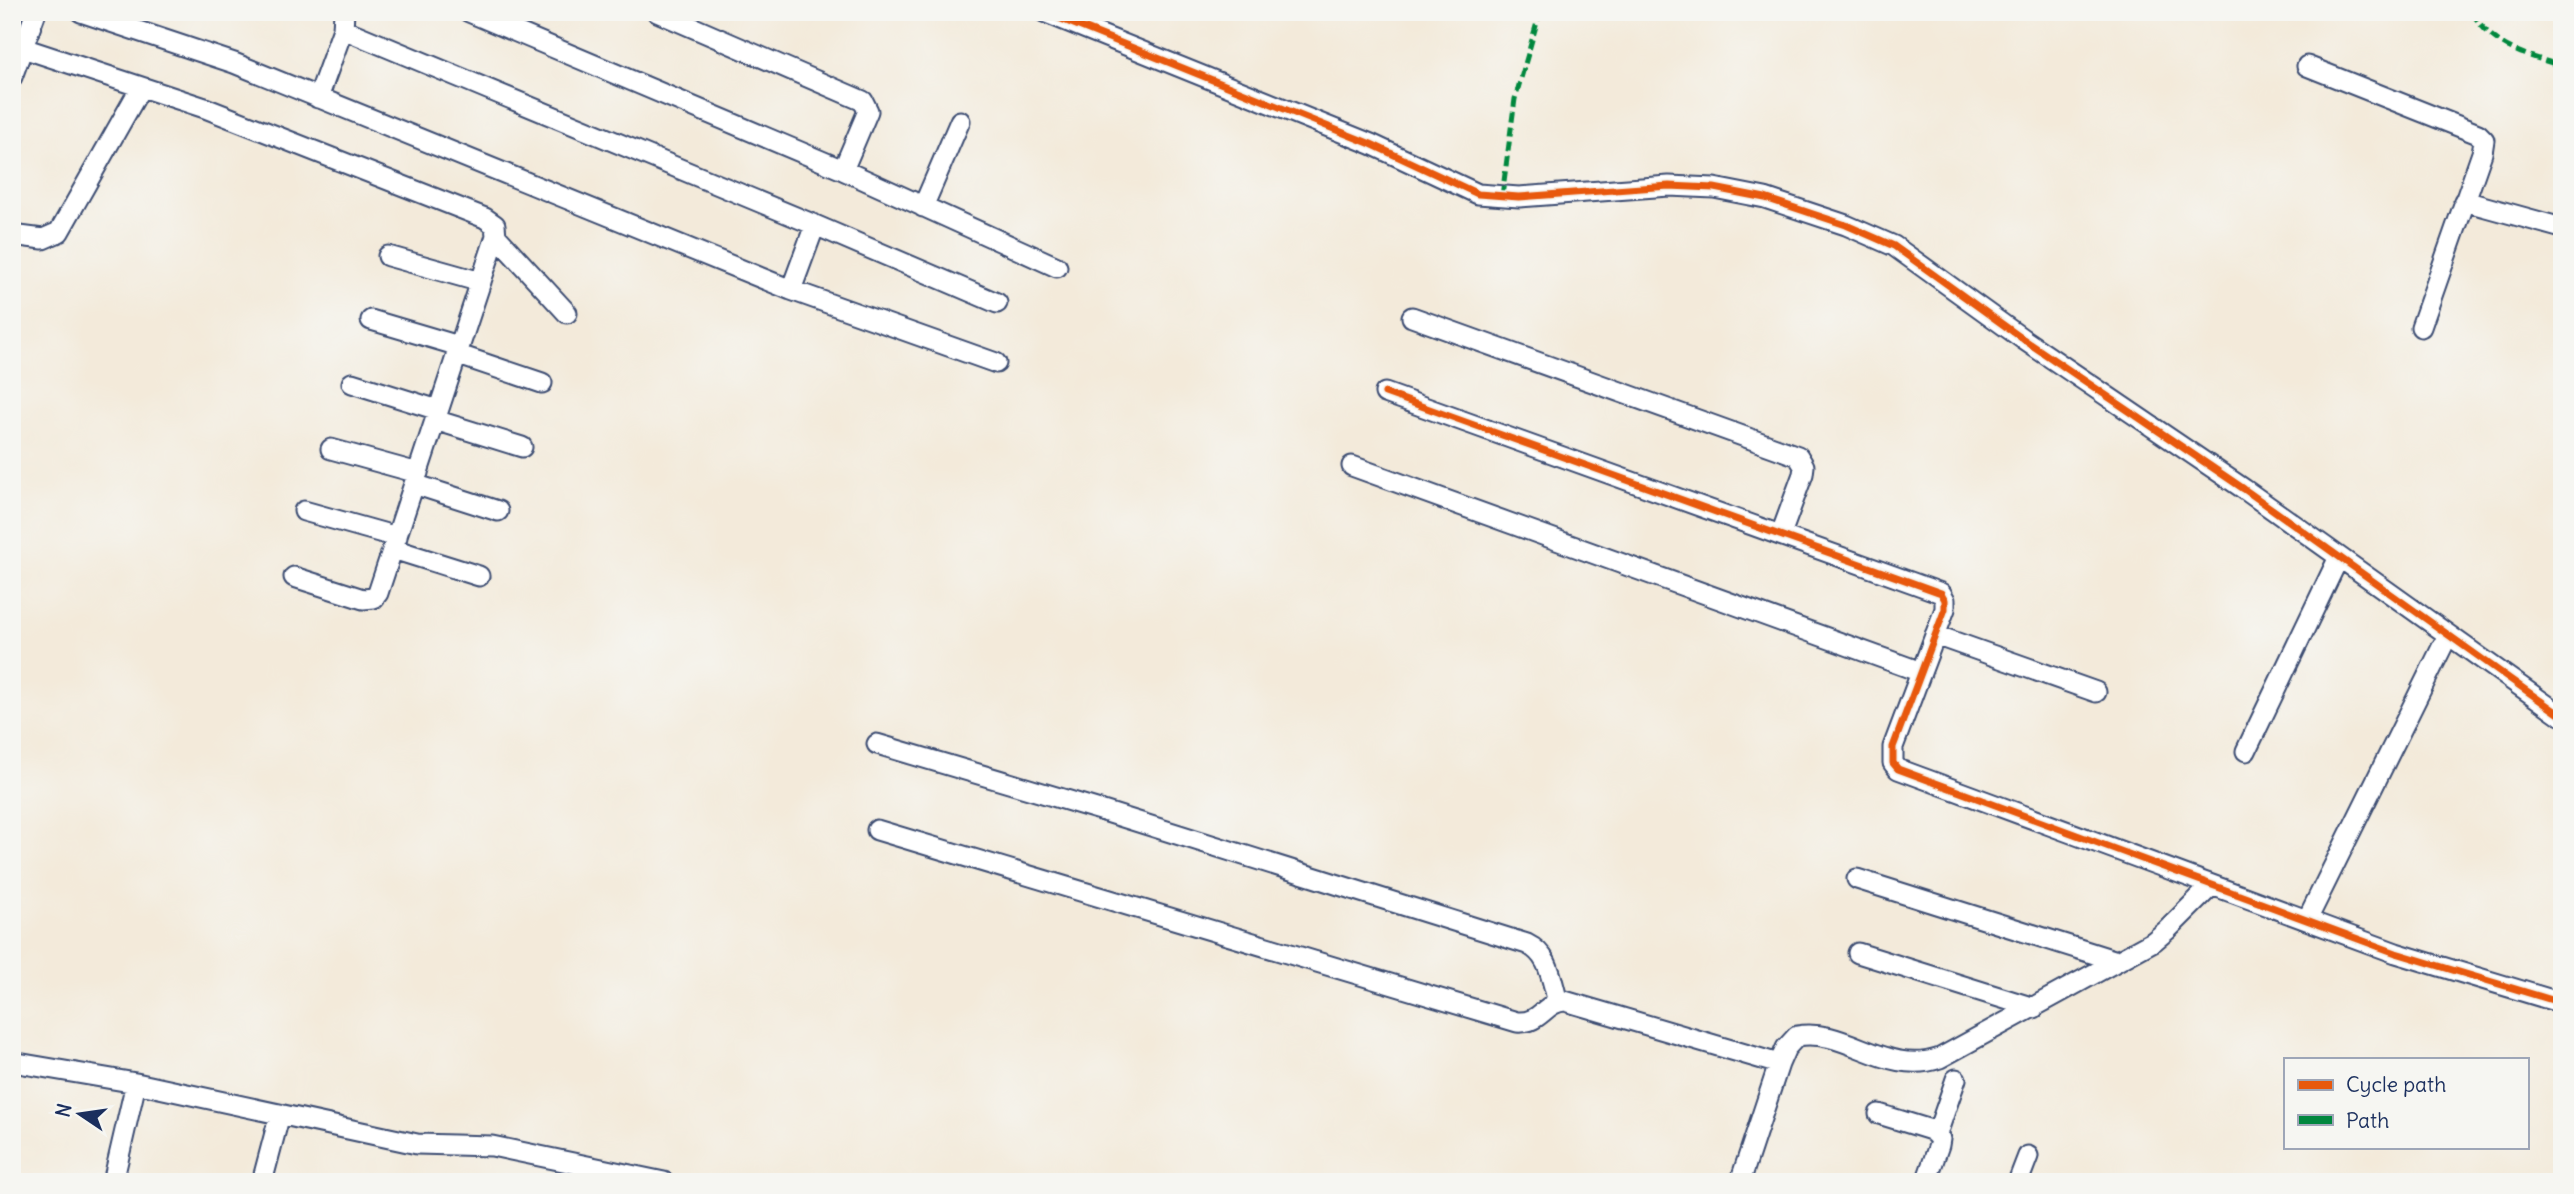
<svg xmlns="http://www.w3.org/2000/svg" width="2574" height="1194" font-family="Delius,sans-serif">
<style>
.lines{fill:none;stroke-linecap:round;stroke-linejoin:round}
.street-casing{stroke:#3b4b71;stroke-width:23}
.street{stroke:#fff;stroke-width:19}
.quiet{stroke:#00873e;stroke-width:5;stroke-dasharray:10 5;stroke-linecap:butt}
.cycleway-casing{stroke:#f6f6f2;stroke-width:11}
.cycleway{stroke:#e8590c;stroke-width:7}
</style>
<rect width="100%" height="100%" fill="#f6f6f2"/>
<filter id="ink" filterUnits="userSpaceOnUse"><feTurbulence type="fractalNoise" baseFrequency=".0143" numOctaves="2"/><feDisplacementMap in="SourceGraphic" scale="14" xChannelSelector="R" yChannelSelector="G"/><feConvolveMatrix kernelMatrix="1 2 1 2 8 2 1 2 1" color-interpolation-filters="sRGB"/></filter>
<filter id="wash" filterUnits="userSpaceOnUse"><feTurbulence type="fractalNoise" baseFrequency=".00686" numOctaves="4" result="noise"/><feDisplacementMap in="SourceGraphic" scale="28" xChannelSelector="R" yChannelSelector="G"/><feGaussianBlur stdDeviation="1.57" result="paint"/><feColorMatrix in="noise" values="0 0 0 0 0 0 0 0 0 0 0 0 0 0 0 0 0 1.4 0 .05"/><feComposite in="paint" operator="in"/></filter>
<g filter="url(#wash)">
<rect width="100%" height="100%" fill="#f3eada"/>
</g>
<g filter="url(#ink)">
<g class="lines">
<defs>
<path id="street" d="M81,12L234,63L791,290L996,363
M469,12L843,170L1057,267
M657,12L863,101L868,111L843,170
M1044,12L1371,144L1478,194L1519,197L1669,186L1714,188L1765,198L1846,225L1894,246L2023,339L2244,489L2562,716
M343,29L815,225L997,303
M23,48L205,108L485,218L495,225L496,236L378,593L374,598L363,599L294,577
M2307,66L2478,134L2484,140L2482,153L2421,327
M12,77L36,12
M318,98L343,29L344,12
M2464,201L2562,228
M923,207L960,121
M12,235L43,239L59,232L141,87
M496,236L567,313
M388,256L481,282
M791,290L815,225
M1412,317L1798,456L1804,466L1803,474L1781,534
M371,320L459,346
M456,354L542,383
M352,383L438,410
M1385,393L1941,593L1945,600V609L1893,747V763L1898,769L2396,953L2562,1003
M435,420L522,447
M331,449L418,473
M1352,466L1921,672
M414,484L498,511
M304,511L397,537
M393,549L479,576
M1935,635L2096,692
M877,744L1100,810L1527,944C1550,955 1551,979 1558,1002
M2246,751L2339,557
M877,830L1517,1022C1541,1024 1544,1002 1565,1001L1779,1064
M1857,879L2117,961
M2307,920L2448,635
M1858,953L2034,1008
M12,1062L136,1083L417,1144L492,1146L664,1182
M1879,1114L1931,1130L1940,1139L1939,1145L1926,1182
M1937,1134L1956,1079
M113,1182L136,1083
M262,1182L280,1114
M1740,1182L1779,1064L1786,1048L1797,1036C1846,1027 1886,1077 1940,1058L2154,941L2167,930L2212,885
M2018,1182L2028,1156"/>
</defs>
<use href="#street" class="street-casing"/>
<use href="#street" class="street"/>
<path class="quiet" d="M2472,12C2494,49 2524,54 2562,66
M1502,196L1515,99L1540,12"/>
<defs>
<path id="cycleway" d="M1044,12L1371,144L1478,194L1519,197L1669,186L1714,188L1765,198L1846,225L1894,246L2023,339L2244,489L2562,716
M1385,393L1941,593L1945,600V609L1893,747V763L1898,769L2396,953L2562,1003"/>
</defs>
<use href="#cycleway" class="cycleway-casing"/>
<use href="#cycleway" class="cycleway"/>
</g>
</g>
<rect width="2574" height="1194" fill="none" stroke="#f6f6f2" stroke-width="42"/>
<rect x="2284" y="1058" width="245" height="91" fill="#f6f6f2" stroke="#9ea6b7" stroke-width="2"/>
<rect x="2298" y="1080" width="35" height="10" fill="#e8590c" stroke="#9ea6b7" stroke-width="2"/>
<text x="2346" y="1092" font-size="21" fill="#1b2f5e">Cycle path</text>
<rect x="2298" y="1115" width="35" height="10" fill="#00873e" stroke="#9ea6b7" stroke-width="2"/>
<text x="2346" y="1128" font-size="21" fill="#1b2f5e">Path</text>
<g transform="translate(80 1114) rotate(283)" stroke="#f6f6f2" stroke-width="5" paint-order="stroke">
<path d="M0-5L12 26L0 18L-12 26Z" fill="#1b2f5e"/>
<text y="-10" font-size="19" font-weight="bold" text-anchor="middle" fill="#1b2f5e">N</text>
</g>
</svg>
